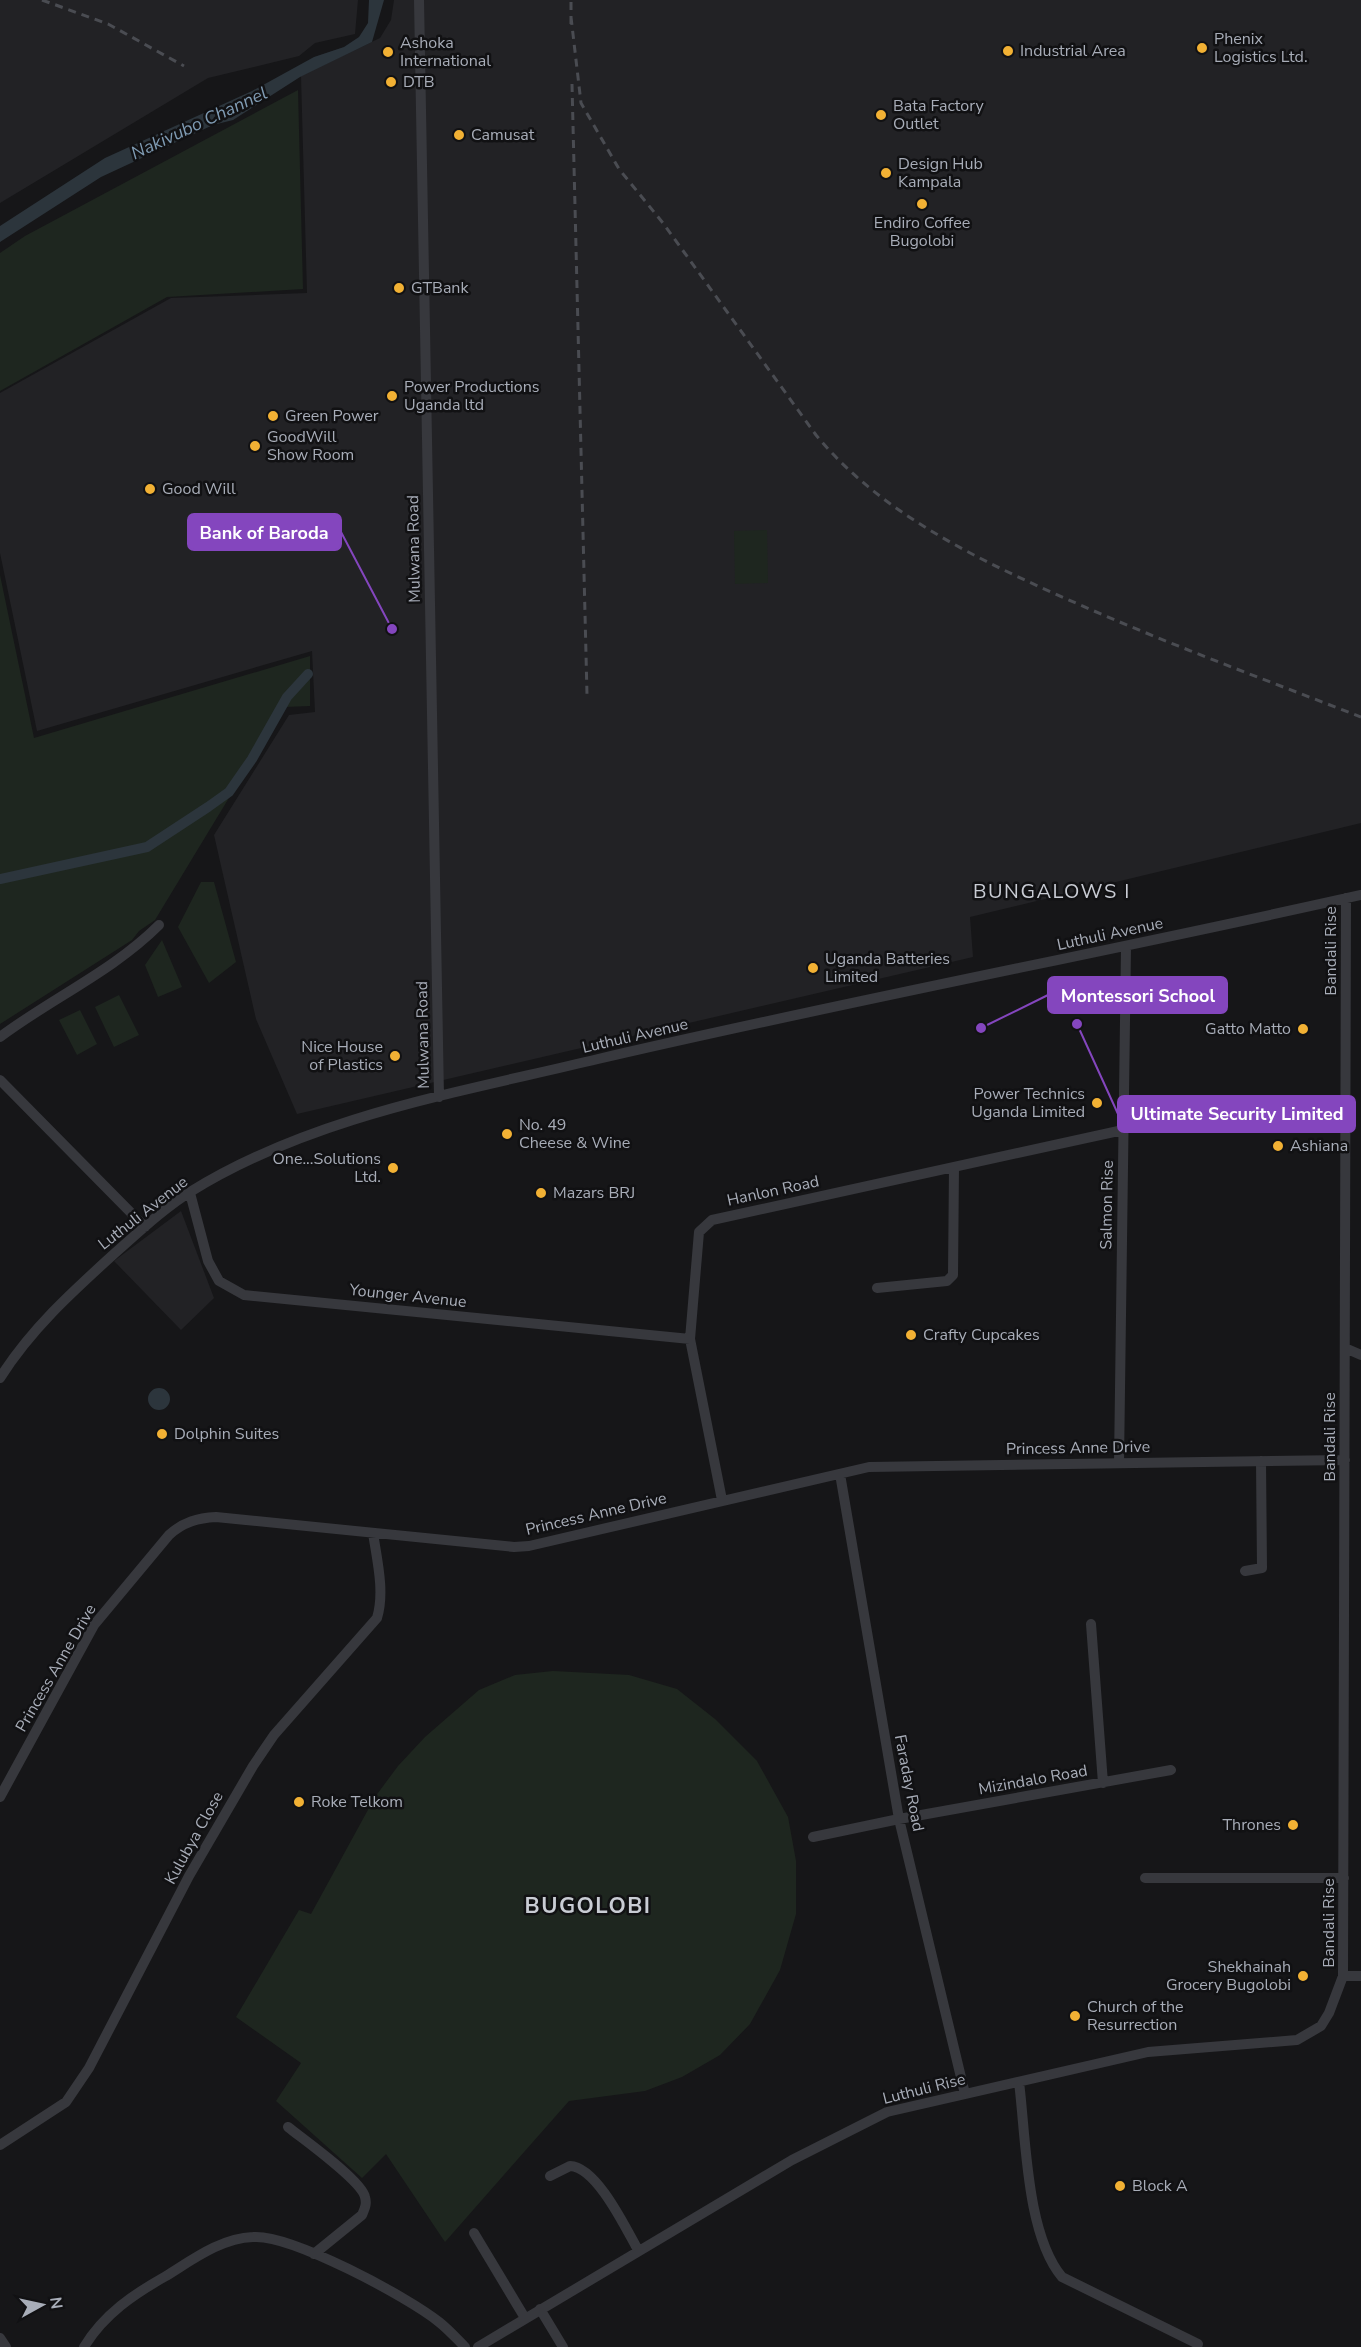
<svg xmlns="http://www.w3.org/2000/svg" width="1361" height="2347" font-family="'Nunito Sans',sans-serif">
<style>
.built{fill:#222225}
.green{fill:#1e261f}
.water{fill:#2c353c}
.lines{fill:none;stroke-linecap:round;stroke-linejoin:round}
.canal{stroke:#2c353c;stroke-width:10}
.minor{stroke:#37383d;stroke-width:10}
.rail{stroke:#4a4c52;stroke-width:3;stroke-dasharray:8 6;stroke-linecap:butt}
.poi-dot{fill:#f2b134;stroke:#111113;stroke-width:2}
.labels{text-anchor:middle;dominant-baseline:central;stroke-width:5;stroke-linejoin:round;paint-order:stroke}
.poi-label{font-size:16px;fill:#a8adb8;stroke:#111113;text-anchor:start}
.street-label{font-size:16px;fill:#a8adb8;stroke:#111113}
.water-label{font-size:18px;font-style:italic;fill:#7f9bb3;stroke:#111113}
.quarter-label{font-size:20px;letter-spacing:1.5px;fill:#c9ccd4;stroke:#111113}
.district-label{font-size:22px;font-weight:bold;letter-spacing:1.5px;fill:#c9ccd4;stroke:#111113}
.leader{fill:none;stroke:#8446be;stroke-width:2}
.callout-dot{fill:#8446be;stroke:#111113;stroke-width:2}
.callout{fill:#8446be;stroke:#8446be;stroke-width:2}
.callout-label{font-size:18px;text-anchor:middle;font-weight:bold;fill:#fff}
</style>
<rect width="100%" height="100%" fill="#161618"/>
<path class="built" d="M0,0H358L355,34L315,43L299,56L208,78L0,203Z
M394,0H1361V823L970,917L973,957L297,1114L256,1019L214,835L289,715L315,712L312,651L37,731L0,553V393L171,298L307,293L301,76L380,38L391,20Z
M181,1211L214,1298L181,1330L114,1261Z"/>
<path class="green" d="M298,90L303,289L167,297L0,391V253L25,236Z
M767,530L768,583L735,584L734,531Z
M0,575L34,738L310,656V706L284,707L155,920L139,931L132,940L0,1024Z
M201,882H214L236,962L209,983L178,927Z
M162,940L182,987L158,997L145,965Z
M119,995L139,1035L114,1047L95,1007Z
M80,1010L97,1044L77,1055L59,1020Z
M553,1671L629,1675L677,1689L715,1719L757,1761L788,1817L796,1861V1914L780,1970L750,2024L720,2055L682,2077L645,2091L569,2101L445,2242L386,2154L362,2178L276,2101L301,2063L236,2017L299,1910L311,1914L375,1797L398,1766L425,1737L479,1690L515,1675Z"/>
<path class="water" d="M369,0H384L372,42L300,77L233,120L213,125L101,177L0,242V226L105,158L252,91L314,57L344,47L359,37L368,23Z
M148 1399a11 11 0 1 1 22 0a11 11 0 1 1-22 0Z"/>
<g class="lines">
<path class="canal" d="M0,879L147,847L208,807L229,792L252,759L287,697L308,674"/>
<path class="minor" d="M419,0L439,1097
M0,1037C52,998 113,971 159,925
M0,1080L145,1227
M190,1193L208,1261L219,1281L244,1295L690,1339
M877,1288L947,1281L953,1275L954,1167
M1345,1348L1361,1355
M0,1378C31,1329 72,1292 115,1253C139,1232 163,1209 190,1192C312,1116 461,1092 598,1059C851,1000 1107,952 1361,895
M1119,1463L1126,947
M840,1474L899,1819L965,2094
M722,1500L690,1339L699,1232L712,1220L1123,1130
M1245,1571L1262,1568L1261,1461
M1091,1624L1103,1783
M0,1797L94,1625L169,1535C183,1522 198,1518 216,1517L514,1547L529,1546L869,1467L1345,1460
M813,1837L899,1819L1171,1770
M1145,1878H1344
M1343,1976L1346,898
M1019,2082C1026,2137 1026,2234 1062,2277L1198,2344
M288,2127C304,2140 361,2180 365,2197C367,2204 365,2208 362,2215L314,2254
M0,2145L66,2102L89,2068L189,1876L253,1766L274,1735L377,1618C385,1592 377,1560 373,1533
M550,2176L570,2166C597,2167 626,2229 638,2250
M474,2233L525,2318
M540,2309L563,2347
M0,2338L6,2347
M84,2347C104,2314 134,2294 166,2276C192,2260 221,2238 253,2237C291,2234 408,2297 439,2322C448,2329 457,2339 465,2347
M478,2347L792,2160L887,2112L1148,2052L1297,2040L1321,2026L1329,2013L1343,1976H1361"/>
<path class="rail" d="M42,0L108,24L184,66
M571,17L581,103L619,169L663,223L816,435C883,516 983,562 1078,604C1171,645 1266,680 1361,717
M571,24V0
M572,84L587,695"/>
</g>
<g class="poi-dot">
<circle cx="1202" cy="48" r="6"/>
<circle cx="1008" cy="51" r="6"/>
<circle cx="388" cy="52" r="6"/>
<circle cx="391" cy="82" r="6"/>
<circle cx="881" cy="115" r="6"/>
<circle cx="459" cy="135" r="6"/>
<circle cx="886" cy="173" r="6"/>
<circle cx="922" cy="204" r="6"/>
<circle cx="399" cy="288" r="6"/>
<circle cx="392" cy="396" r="6"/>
<circle cx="273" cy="416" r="6"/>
<circle cx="255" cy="446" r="6"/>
<circle cx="150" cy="489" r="6"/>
<circle cx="813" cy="968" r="6"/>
<circle cx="1303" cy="1029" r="6"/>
<circle cx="395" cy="1056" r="6"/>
<circle cx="1097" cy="1103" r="6"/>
<circle cx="507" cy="1134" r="6"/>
<circle cx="1278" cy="1146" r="6"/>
<circle cx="393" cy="1168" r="6"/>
<circle cx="541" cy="1193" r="6"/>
<circle cx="911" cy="1335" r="6"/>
<circle cx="162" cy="1434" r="6"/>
<circle cx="299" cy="1802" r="6"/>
<circle cx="1293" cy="1825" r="6"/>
<circle cx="1303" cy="1976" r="6"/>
<circle cx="1075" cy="2016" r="6"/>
<circle cx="1120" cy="2186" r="6"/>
</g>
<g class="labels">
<g class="poi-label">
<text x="1214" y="39">Phenix<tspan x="1214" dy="18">Logistics Ltd.</tspan></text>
<text x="400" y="43">Ashoka<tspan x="400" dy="18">International</tspan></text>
<text x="1020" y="51">Industrial Area</text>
<text x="403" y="82">DTB</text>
<text x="893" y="106">Bata Factory<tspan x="893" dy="18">Outlet</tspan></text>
<text x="471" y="135">Camusat</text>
<text x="898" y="164">Design Hub<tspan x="898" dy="18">Kampala</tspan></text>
<text x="922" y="223" text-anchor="middle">Endiro Coffee<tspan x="922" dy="18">Bugolobi</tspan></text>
<text x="411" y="288">GTBank</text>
<text x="404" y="387">Power Productions<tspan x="404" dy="18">Uganda ltd</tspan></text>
<text x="285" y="416">Green Power</text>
<text x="267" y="437">GoodWill<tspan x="267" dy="18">Show Room</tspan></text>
<text x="162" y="489">Good Will</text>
<text x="825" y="959">Uganda Batteries<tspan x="825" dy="18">Limited</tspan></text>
<text x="1291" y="1029" text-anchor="end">Gatto Matto</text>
<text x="383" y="1047" text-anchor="end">Nice House<tspan x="383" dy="18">of Plastics</tspan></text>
<text x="1085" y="1094" text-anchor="end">Power Technics<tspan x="1085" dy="18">Uganda Limited</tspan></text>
<text x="519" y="1125">No. 49<tspan x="519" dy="18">Cheese &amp; Wine</tspan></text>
<text x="1290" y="1146">Ashiana</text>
<text x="381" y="1159" text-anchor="end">One...Solutions<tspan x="381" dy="18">Ltd.</tspan></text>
<text x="553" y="1193">Mazars BRJ</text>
<text x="923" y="1335">Crafty Cupcakes</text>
<text x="174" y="1434">Dolphin Suites</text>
<text x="311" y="1802">Roke Telkom</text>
<text x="1281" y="1825" text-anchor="end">Thrones</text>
<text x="1291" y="1967" text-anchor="end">Shekhainah<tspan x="1291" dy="18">Grocery Bugolobi</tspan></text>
<text x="1087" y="2007">Church of the<tspan x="1087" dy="18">Resurrection</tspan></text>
<text x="1132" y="2186">Block A</text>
</g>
<g class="street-label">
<text transform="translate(414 549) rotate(-91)">Mulwana Road</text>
<text transform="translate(1110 934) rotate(-12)">Luthuli Avenue</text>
<text transform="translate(1331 951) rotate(-90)">Bandali Rise</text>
<text transform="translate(423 1035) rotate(-91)">Mulwana Road</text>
<text transform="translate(635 1036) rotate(-13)">Luthuli Avenue</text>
<text transform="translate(773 1191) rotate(-12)">Hanlon Road</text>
<text transform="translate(1107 1205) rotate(-89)">Salmon Rise</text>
<text transform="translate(143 1213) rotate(-38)">Luthuli Avenue</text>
<text transform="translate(408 1296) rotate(6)">Younger Avenue</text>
<text transform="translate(1330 1437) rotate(-90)">Bandali Rise</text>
<text transform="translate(1078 1448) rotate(-1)">Princess Anne Drive</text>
<text transform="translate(596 1514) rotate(-13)">Princess Anne Drive</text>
<text transform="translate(56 1668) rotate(-60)">Princess Anne Drive</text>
<text transform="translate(1033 1780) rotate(-10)">Mizindalo Road</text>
<text transform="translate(909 1783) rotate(79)">Faraday Road</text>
<text transform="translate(194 1838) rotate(-61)">Kulubya Close</text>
<text transform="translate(1329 1923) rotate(-90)">Bandali Rise</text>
<text transform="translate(924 2089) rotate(-14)">Luthuli Rise</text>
</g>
<g class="water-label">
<text transform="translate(199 123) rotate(-25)">Nakivubo Channel</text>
</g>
<g class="quarter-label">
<text x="1052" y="891">BUNGALOWS I</text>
</g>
<g class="district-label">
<text x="588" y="1906">BUGOLOBI</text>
</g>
</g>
<path class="leader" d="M392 629L341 532M981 1028L1048 995M1077 1024L1118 1114"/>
<g class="callout-dot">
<circle cx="392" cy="629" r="6"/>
<circle cx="981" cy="1028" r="6"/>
<circle cx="1077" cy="1024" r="6"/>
</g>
<g class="callout">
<rect x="188" y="514" width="153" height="36" rx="6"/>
<rect x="1048" y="977" width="179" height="36" rx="6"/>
<rect x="1118" y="1096" width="237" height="36" rx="6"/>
</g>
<g class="callout-label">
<text x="264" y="539">Bank of Baroda</text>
<text x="1138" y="1002">Montessori School</text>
<text x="1237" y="1120">Ultimate Security Limited</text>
</g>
<g transform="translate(42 2305) rotate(82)" stroke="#111113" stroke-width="4.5" paint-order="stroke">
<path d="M0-4.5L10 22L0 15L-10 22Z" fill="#a8adb8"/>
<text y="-9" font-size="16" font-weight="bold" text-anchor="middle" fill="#a8adb8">N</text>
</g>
</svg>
